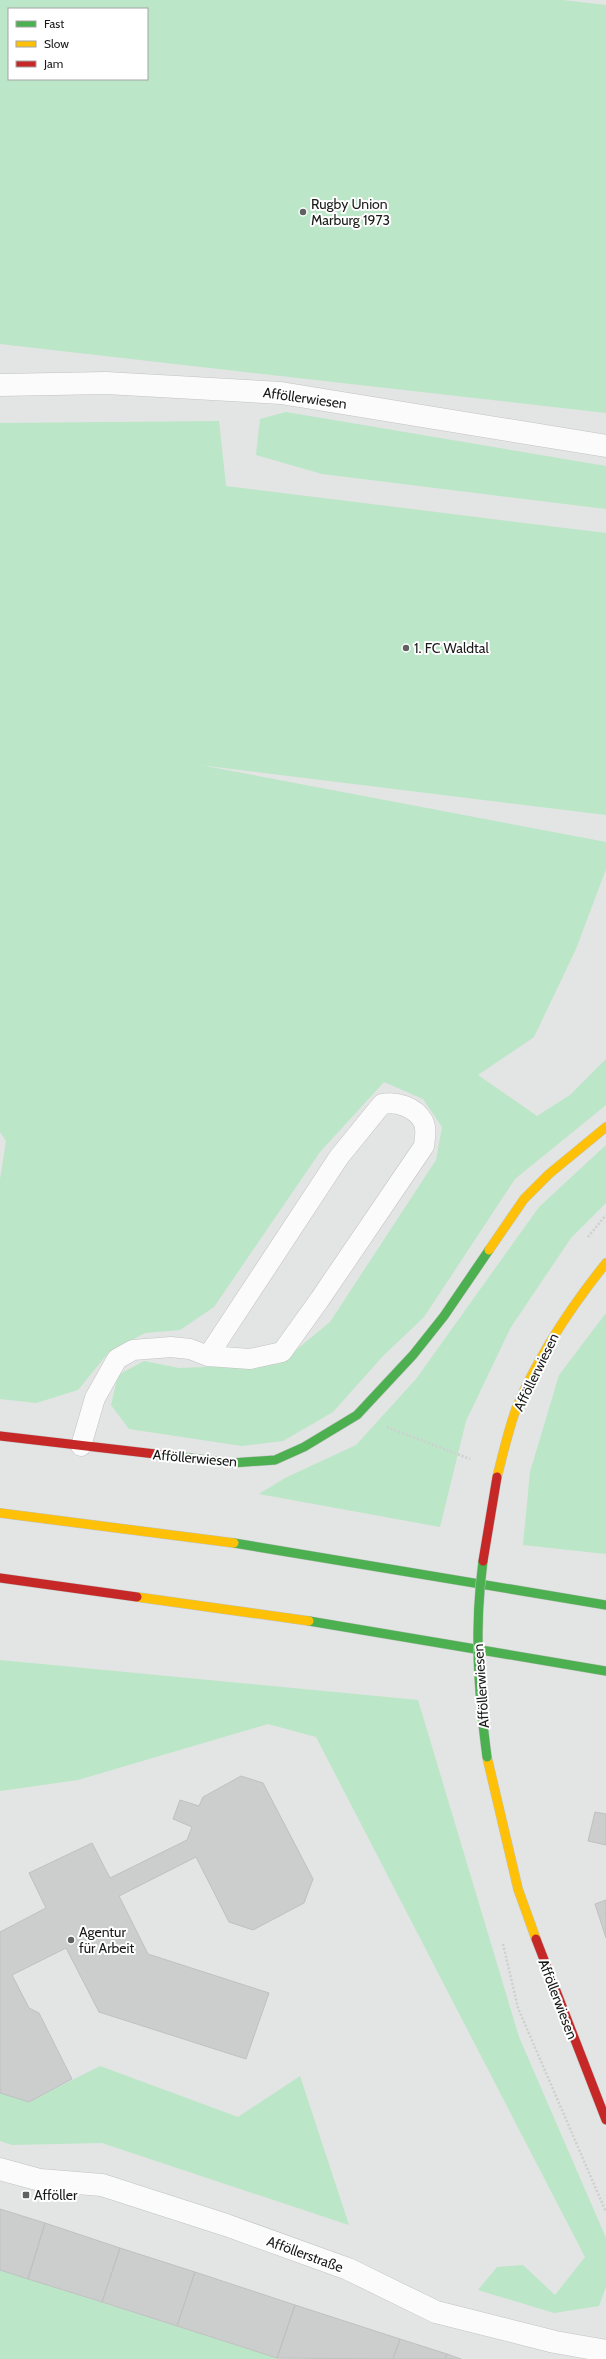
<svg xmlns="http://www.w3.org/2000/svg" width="606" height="2359" font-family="Cabin,sans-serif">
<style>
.green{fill:#bbe6c7;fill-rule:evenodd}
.building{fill:#cbcecc;stroke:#bfc1c0}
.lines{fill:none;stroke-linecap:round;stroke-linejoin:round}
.lane-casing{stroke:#c1c3c1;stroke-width:21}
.street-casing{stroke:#c1c3c1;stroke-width:23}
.fast-casing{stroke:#c1c3c1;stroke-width:10}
.slow-casing{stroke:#c1c3c1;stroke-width:10}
.jam-casing{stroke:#c1c3c1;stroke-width:10}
.path{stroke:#ced0cf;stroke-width:2.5;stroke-dasharray:2 2;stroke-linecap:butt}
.lane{stroke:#fbfbfb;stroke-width:20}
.street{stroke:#fbfbfb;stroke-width:22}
.fast{stroke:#4caf50;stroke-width:9}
.slow{stroke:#ffc107;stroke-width:9}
.jam{stroke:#c62828;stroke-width:9}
.fast-bridge-casing{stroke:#c1c3c1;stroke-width:10;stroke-linecap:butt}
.jam-bridge-casing{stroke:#c1c3c1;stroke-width:10;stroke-linecap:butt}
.fast-bridge{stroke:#4caf50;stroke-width:9}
.jam-bridge{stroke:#c62828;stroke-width:9}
.poi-dot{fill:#5f6260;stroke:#fff;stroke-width:1.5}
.labels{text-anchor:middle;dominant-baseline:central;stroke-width:4;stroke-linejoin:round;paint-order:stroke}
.poi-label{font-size:14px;fill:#191b19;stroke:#fff;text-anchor:start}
.street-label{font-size:14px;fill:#191b19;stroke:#fff}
</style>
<rect width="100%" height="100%" fill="#e2e5e3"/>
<path class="green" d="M0,0H563L606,5V413L0,344ZM9,9H147V79H9Z
M286,412L606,466V509L322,474L256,455L260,419Z
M219,421L226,486L606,533V815L200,765L606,842V869L576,949L534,1037L478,1075L537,1116L570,1095L606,1059V1105L515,1179L424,1317L383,1356L333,1412L283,1441L242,1446L129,1429L111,1405L118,1375L144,1361L179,1368L279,1364L330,1322L436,1160L442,1127L423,1099L384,1082L320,1152L214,1307L180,1330L145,1333L109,1352L78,1390L36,1403L0,1399V1179L6,1141L0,1132V423Z
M606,1145V1203L571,1238L511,1327L466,1421L440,1527L259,1494L285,1478L356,1445L416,1379L539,1207Z
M606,1313V1554L523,1545L530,1472L559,1375Z
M0,1660L418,1700L519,2037L606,2238V2287L599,2306L554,2313L478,2290L497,2267L523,2265L555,2295L585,2257L316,1737L268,1724L78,1780L0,1791Z
M100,2066L238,2117L300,2076L349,2225L102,2143L12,2145L0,2141V2093L29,2102Z
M0,2270L28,2279L280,2359H0Z"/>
<path class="building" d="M241,1776L263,1783L313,1879L304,1903L253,1930L229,1922L196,1857L119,1896L148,1954L269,1993L246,2059L99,2012L66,1948L12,1975L29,2008L39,2013L72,2079L29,2102L0,2093V1932L46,1908L29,1873L92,1843L110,1878L187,1840L192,1827L173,1819L180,1800L199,1806L203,1797Z
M595,1812L606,1814V1845L588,1841Z
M606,1900V1938L595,1904Z
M0,2209L45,2223L28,2279L0,2270Z
M45,2223L120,2248L102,2302L28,2279Z
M120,2248L195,2272L177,2326L102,2302Z
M195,2272L295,2305L277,2358L177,2326Z
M295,2305L400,2339L393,2359L277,2358Z
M400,2339L447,2354L445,2359H393Z
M447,2354L461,2359H445Z"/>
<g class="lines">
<defs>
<path id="lane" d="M81,1446L95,1398L117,1359L133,1350L171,1347L190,1349L208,1356L250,1359L282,1352L320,1299L424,1146C425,1138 427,1128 423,1121C415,1107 397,1101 382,1104L339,1157L208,1356"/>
<path id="street" d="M0,385L106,383L281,393L606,446
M0,2169L40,2180L102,2185L226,2225L348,2269L436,2312L555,2342L606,2351"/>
<path id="fast" d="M164,1455L232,1463L275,1460L304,1447L357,1415L413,1355L444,1316L489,1250
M234,1543L606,1605
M309,1621L606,1671"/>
<path id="slow" d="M489,1250L524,1199L549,1174L606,1127
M497,1477C503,1454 508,1431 516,1409C538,1356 570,1308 606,1263
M0,1513L234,1543
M137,1597L309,1621
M487,1757L518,1889L536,1939"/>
<path id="jam" d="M0,1436L164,1455
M0,1578L137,1597
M536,1939L606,2120"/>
</defs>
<use href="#lane" class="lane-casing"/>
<use href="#street" class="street-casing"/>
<use href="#fast" class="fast-casing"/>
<use href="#slow" class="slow-casing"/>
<use href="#jam" class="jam-casing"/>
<path class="path" d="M588,1237L606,1215
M387,1427L470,1459
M503,1944L518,2008L606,2212"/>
<use href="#lane" class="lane"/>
<use href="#street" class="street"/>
<use href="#fast" class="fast"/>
<use href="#slow" class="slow"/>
<use href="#jam" class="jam"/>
<defs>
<path id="fast-bridge" d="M483,1561C474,1629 478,1689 487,1757"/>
<path id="jam-bridge" d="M483,1561L497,1477"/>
</defs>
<use href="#fast-bridge" class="fast-bridge-casing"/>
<use href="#jam-bridge" class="jam-bridge-casing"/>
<use href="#fast-bridge" class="fast-bridge"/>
<use href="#jam-bridge" class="jam-bridge"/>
</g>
<g class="poi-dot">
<circle cx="303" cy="212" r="4"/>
<circle cx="406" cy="648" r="4"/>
<circle cx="71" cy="1940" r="4"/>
<rect x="22" y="2191" width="8" height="8" rx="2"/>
</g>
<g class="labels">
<g class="poi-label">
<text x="311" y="204">Rugby Union<tspan x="311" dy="16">Marburg 1973</tspan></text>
<text x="414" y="648">1. FC Waldtal</text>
<text x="79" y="1932">Agentur<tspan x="79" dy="16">für Arbeit</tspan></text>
<text x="34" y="2195">Afföller</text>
</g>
<g class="street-label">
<text transform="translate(305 398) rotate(8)">Afföllerwiesen</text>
<text transform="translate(536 1372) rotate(-64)">Afföllerwiesen</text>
<text transform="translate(195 1458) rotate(5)">Afföllerwiesen</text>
<text transform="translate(481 1686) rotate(-94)">Afföllerwiesen</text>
<text transform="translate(558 1999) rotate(69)">Afföllerwiesen</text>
<text transform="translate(305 2254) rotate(20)">Afföllerstraße</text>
</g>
</g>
<rect x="8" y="8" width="140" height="72" fill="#ffffff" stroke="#a3a4a3"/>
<rect x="16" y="21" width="20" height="6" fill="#4caf50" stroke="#a3a4a3"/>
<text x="44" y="28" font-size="12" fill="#191b19">Fast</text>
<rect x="16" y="41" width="20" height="6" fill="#ffc107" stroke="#a3a4a3"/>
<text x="44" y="48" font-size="12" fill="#191b19">Slow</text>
<rect x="16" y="61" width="20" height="6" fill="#c62828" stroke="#a3a4a3"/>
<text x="44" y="68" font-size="12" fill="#191b19">Jam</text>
</svg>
